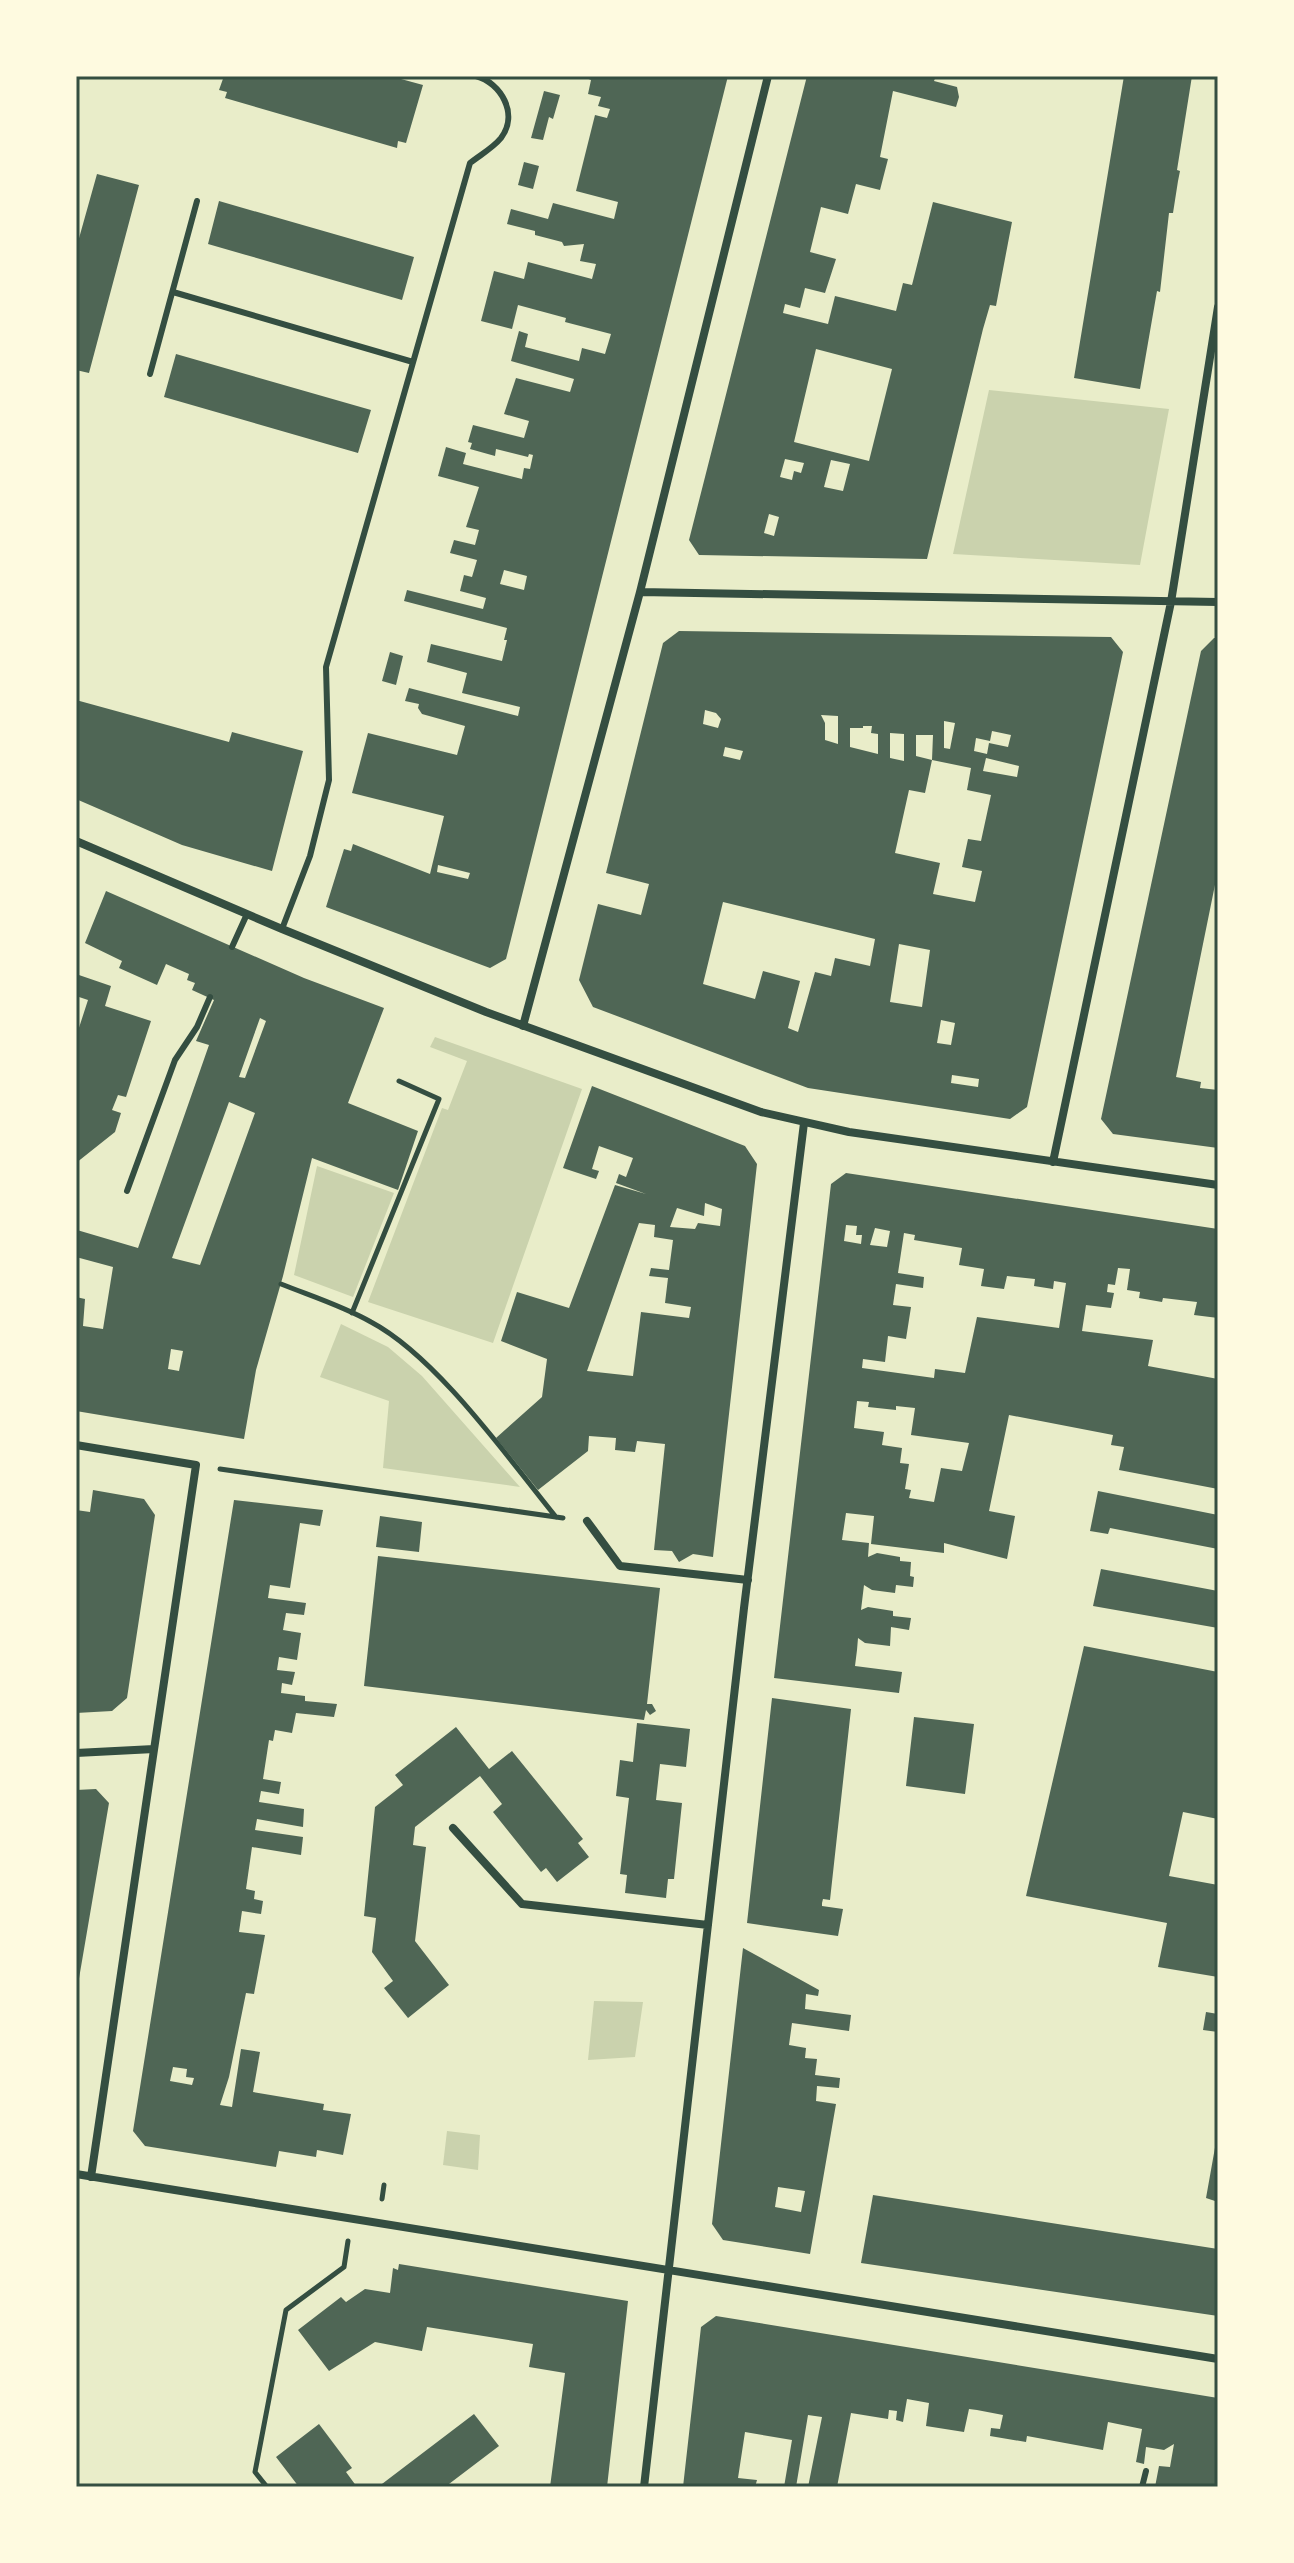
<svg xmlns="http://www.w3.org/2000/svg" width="1294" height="2563" font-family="Ubuntu,sans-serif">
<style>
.green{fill:#cad2ad}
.building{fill:#4f6655;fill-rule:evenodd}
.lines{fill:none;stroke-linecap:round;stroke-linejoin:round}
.path{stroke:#344e41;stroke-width:5}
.service{stroke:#344e41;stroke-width:6}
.minor{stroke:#344e41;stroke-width:8}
.neatline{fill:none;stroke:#344e41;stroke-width:3}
</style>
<rect width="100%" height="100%" fill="#e9edc9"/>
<path class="green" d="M989,390L1169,409L1140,565L953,554Z
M435,1037L582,1089L493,1343L368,1302L442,1108L448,1110L467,1061L430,1047Z
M317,1166L394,1193L353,1297L294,1275Z
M341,1324L388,1347L422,1376L520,1487L383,1468L389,1401L320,1377Z
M594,2001L643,2002L635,2057L588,2060Z
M447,2131L480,2135L478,2170L443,2165Z"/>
<path class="building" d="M224,76H390L423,85L406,143L398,141L397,148L225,98L227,92L219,90Z
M581,76H728L506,959L490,968L326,907L344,849L351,851L353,844L430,874L444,816L352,793L368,733L457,755L465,726L422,714L418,708L419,704L405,701L409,688L518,716L520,707L462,693L467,673L427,662L431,644L502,661L507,640H504L507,628L404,601L407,590L483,609L486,598L460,591L464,575L472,577L477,560L450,553L454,540L475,545L479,530L466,527L479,487L438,476L446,447L466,453L463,464L522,479L524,468L530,469L533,455L529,454L528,457L496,449L495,456L470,449L472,443L468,442L473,425L524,438L529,421L504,414L516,378L570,392L574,379L511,361L519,331L528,334L525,347L579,361L582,348L605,354L611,334L565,322L566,318L518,305L512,329L481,321L494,271L524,279L528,262L592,279L596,264L580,261L584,244L564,246L562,242L535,235V231L507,224L511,209L548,219L553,203L614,219L618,202L576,191L595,115L607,118L610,109L598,106L601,97L588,94L591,80ZM504,570L527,576L524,590L500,584ZM438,865L470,873L468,879L437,872Z
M807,76H936L934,81L957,87L959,97L956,107L893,91L880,157L888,159L880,190L856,184L848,214L821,207L810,252L836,259L825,293L805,288L800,308L785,304L783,313L828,324L835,296L896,311L903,283L912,285L933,202L1012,222L996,306L990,305L983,329L927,559L699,555L689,540ZM816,349L892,369L869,461L794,442ZM785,459L804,463L801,473L794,471L792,480L780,477ZM831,460L850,464L843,491L824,487ZM769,514L779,517L774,536L764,533Z
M1124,76H1192L1177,170L1180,171L1178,181L1173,213H1169L1160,292L1157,291L1140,389L1074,378Z
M544,91L560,95L553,119L549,117L543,140L531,138Z
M524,162L539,166L533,189L518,185Z
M97,174L139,185L89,373L76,370V249Z
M219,201L414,257L402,300L208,244Z
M176,354L371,410L358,453L164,397Z
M679,631L1111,637L1123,652L1027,1107L1010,1119L808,1088L593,1007L579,980L598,904L641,915L649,884L606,873L663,643ZM705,710L716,713L721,719L718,728L703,724ZM821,715L838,716V744L825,740V723ZM944,721L955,723L950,749L944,748ZM863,726H872L871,733L878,734V754L850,747V728H863ZM992,731L1011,735L1008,747L989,743L987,754L974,751L976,738L990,741ZM890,733L904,734V761L890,758ZM916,735H933L932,760L971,768L967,790L991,795L981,841L968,839L962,867L982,871L975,902L933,894L940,863L895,853L909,790L925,793L932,760L916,756ZM725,747L743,751L740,760L723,756ZM986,758L1019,766L1017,777L983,771ZM723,902L875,939L870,966L835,958L831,976L815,972L798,1032L788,1028L800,981L763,971L755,999L703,984ZM899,944L930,950L922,1007L890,1002ZM941,1020L955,1023L951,1045L937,1043ZM952,1075L979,1079L978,1087L951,1083Z
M1214,638H1218V870L1176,1077L1201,1082L1200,1088L1218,1090V1148L1113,1134L1101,1119L1201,651Z
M390,652L403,656L396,685L382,681Z
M76,700L229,742L232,732L303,751L272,871L182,845L76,799Z
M106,891L304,978L384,1008L348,1103L418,1131L398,1190L312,1158L283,1276L256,1370L244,1439L76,1411V1297L85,1299L83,1326L103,1329L113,1267L76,1257L77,1230L138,1248L209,1045L196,1041L214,1000L192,990L195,983L187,980L189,974L166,964L157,985L119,968L122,961L85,943ZM260,1018L266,1021L245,1078L239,1077ZM229,1102L255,1113L200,1265L172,1258ZM171,1349L183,1351L179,1371L168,1369Z
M76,974L111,986L105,1006L151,1021L126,1097L118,1095L112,1110L121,1113L115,1132L76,1163V1037L88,1000L76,996Z
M592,1086L745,1146L757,1164L713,1557L693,1554L679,1562L672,1551L654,1550L665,1444L637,1441L635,1452L615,1450L616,1438L589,1436L588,1451L538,1490L496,1438L542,1397L547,1359L501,1341L517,1292L569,1308L615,1185L646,1194L616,1183L619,1174L626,1177L633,1158L599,1146L592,1169L599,1171L596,1179L563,1168ZM705,1203L722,1209L720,1226L698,1223L695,1229L670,1227L677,1208L704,1216ZM639,1223L655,1225L654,1237L673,1240L669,1270L651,1268L649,1276L668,1278L665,1303L691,1307L689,1318L641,1312L633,1376L587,1371Z
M846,1173L1218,1229V1318L1194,1315L1197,1302L1163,1298L1162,1302L1139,1298L1140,1292L1127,1290L1130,1269L1118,1268L1115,1285L1108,1284L1107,1292L1114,1293L1111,1308L1086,1305L1082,1331L1153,1340L1148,1366L1218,1379V1489L1119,1470L1124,1447L1111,1445L1113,1435L1009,1415L989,1511L1015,1516L1007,1559L944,1543V1553L871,1544L874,1516L846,1513L842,1540L869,1543L868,1557L877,1553L900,1557V1561L911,1562L910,1576L914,1577L913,1587L896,1585L895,1593L872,1590L864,1585L861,1610L868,1607L893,1611V1616L911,1618L909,1630L891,1627L890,1646L865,1643L858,1638L857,1650L855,1666L902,1672L899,1693L774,1678L831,1184ZM846,1225L857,1226L856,1235H862L861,1244L844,1241ZM875,1228L890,1231L887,1247L870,1245ZM904,1233L915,1235L914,1240L962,1248L959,1265L984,1269L981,1286L1004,1289L1007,1276L1035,1279L1034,1286L1053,1289L1054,1281L1066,1283L1059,1328L977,1317L965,1373L935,1369L934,1378L862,1368L863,1359L885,1362L888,1336L906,1339L911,1307L893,1305L896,1284L923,1288L924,1277L898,1273ZM857,1401L869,1402L868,1407L896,1410V1406L915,1408L911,1435L969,1443L962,1471L941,1468L934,1502L909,1498L911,1490L905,1489L909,1464L900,1463L902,1448L882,1445L884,1432L854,1428Z
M93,1490L144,1499L155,1515L127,1698L112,1711L76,1713L78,1572L76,1571V1510L90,1512Z
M1098,1491L1218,1515V1549L1110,1528L1108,1534L1090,1531Z
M234,1500L323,1510L320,1526L300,1523L290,1588L270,1585L268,1598L306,1603L304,1615L286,1613L283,1630L301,1633L297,1660L279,1657L277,1670L295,1672L292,1685L282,1683L281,1693L305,1696V1701L337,1704L334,1717L296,1713L292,1733L275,1730L273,1741L269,1740L263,1779L281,1782L279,1794L261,1791L259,1802L304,1809L303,1827L257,1819L255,1830L303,1837L301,1855L252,1847L246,1889L255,1891L254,1899L263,1901L261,1914L242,1911L239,1932L265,1935L254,1994L246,1993L229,2077L220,2105L232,2107L241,2049L260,2052L253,2092L324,2104L323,2110L351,2114L343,2155L317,2150L316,2157L279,2151L276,2167L145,2146L133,2131ZM173,2067L187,2069L186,2077L194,2078L192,2085L170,2081Z
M380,1516L422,1522L419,1552L376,1547Z
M378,1556L660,1588L647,1704H652L656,1711L650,1715L646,1710L644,1720L364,1686Z
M1101,1569L1218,1591V1628L1093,1606Z
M1084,1646L1218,1672V1819L1183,1812L1169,1876L1218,1885V1977L1158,1967L1167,1923L1026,1896Z
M772,1698L851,1709L830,1900L823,1899L822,1903V1906L843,1909L838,1936L747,1923Z
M914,1717L974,1724L965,1794L906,1786Z
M637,1723L690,1729L686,1767L660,1764L656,1800L682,1803L674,1879H668L666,1898L625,1893L627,1875L620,1874L629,1798L616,1796L620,1760L633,1762Z
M456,1727L489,1769L512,1751L583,1839L578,1843L589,1857L557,1882L546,1868L541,1872L493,1812L502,1804L480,1776L415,1827L413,1845L426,1847L415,1941L449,1985L408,2018L384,1988L393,1981L372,1952L376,1918L364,1916L375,1807L403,1785L395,1775Z
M96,1789L109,1803L76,1996V1790Z
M743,1948L819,1990L818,1996L806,1994L805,2009L851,2015L849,2031L792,2023L789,2045L806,2048L805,2058L817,2059L815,2075L840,2078L839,2088L817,2086L816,2101L836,2104L810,2254L723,2240L712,2224ZM778,2187L805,2191L801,2212L775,2207Z
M1206,2012L1218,2014V2032L1203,2030Z
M1216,2142H1218V2202L1206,2198Z
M873,2195L1218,2249V2316L861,2263Z
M399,2264L628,2301L607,2487H550L565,2373L529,2367L533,2344L427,2327L422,2351L375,2342L329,2371L298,2330L341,2297L346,2302L365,2289L390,2293L393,2268L398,2270Z
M716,2316L1218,2398V2487H1155L1159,2466L1170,2467L1174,2444L1164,2450L1146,2447L1144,2464L1136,2462L1142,2429L1108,2422L1103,2450L1027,2436L1026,2442L990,2436L991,2428L1000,2429L1003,2415L977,2410L969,2409L964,2432L926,2426L929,2403L907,2399L903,2422L896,2420L897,2411L889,2410L888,2419L851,2413L837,2487H808L822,2417L808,2415L796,2487H784L792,2440L745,2432L738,2478L757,2480L755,2487H683L701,2327Z
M474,2414L499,2446L445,2487H378Z
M319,2424L352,2468L346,2472L357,2487H299L276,2457Z"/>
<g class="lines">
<path class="path" d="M281,1284C311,1296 343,1306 371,1322C437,1357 508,1458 556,1517
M352,1313L439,1099L399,1081
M220,1469L563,1518
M382,2199L384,2185
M267,2487L255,2472L286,2310L344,2267L348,2241"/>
<path class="service" d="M173,292L413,362
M150,374L197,201
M282,929L310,856L329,780L326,667L470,163C480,155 493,148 501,138C519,114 501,83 476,76
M232,947L247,914
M127,1191L175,1060L197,1027L210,997
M1142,2487L1146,2471"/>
<path class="minor" d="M640,592L1218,602
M76,841L282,929L486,1012L761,1112L849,1132L1218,1185
M523,1026L640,592L768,76
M1053,1162L1171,602L1218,307
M76,1445L196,1465L91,2177
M587,1521L620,1566L748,1580
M76,1753L154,1749
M453,1828L522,1904L708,1925
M76,2174L1218,2359
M644,2487L744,1608L804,1123"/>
</g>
<rect width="1294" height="2563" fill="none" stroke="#fefae0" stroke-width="156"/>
<rect x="78" y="78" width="1138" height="2407" class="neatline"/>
</svg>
